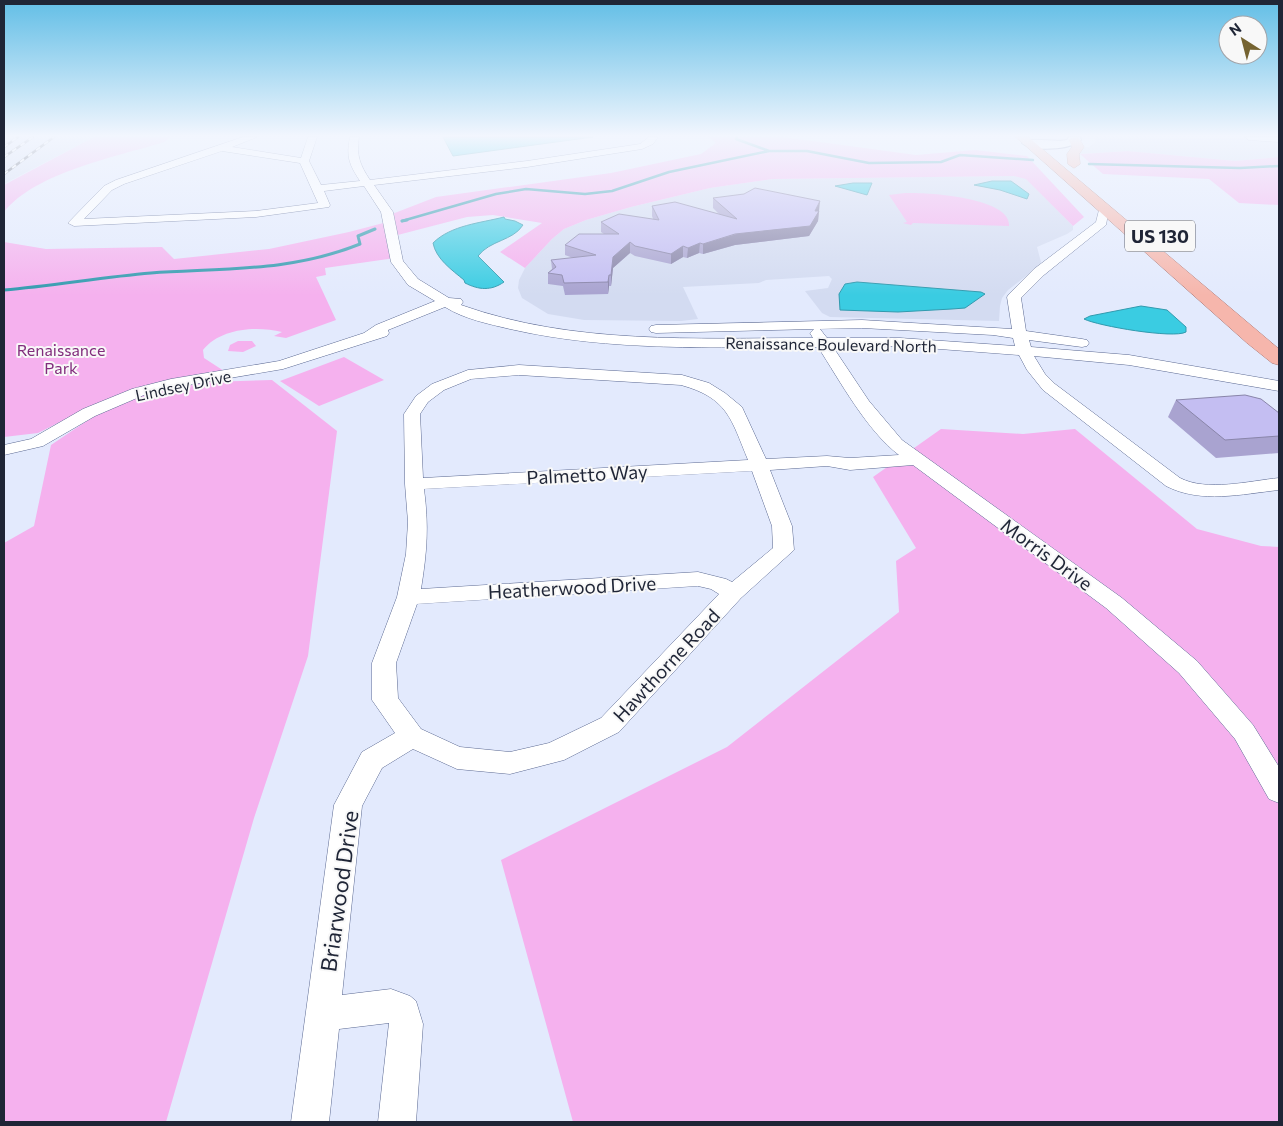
<svg xmlns="http://www.w3.org/2000/svg" width="1283" height="1126" font-family="Commissioner,sans-serif">
<style>
.built{fill:#d3dbf1}
.green{fill:#f5b1ee}
.water{fill:#3acce2;stroke:#329aae}
.lines{fill:none;stroke-linecap:round;stroke-linejoin:round}
.stream-far1{stroke:#329aae;stroke-width:2.5}
.stream{stroke:#329aae;stroke-width:3}
.minor-casing{stroke:#5b6992;stroke-width:1}
.tertiary-casing{stroke:#5b6992;stroke-width:2}
.trunk-casing{stroke:#a97875;stroke-width:1}
.minor{fill:#fff;fill-rule:evenodd}
.tertiary{fill:#fff;fill-rule:evenodd}
.trunk{fill:#f6b6ac;fill-rule:evenodd}
.rail-casing{stroke:#33394a;stroke-width:2.5}
.rail{stroke:#f8f8f8;stroke-width:2;stroke-dasharray:5;stroke-linecap:butt}
.wall{fill:#a9a3d0}
.shaded-wall{fill:#8985a9}
.building{fill:#c4bef2;stroke:#8985a9}
.labels{text-anchor:middle;dominant-baseline:central;stroke-width:4;stroke-linejoin:round;paint-order:stroke}
.far-street-label{font-size:16px;fill:#1f2536;stroke:#f8f8f8}
.far-park-label{font-size:16px;fill:#812c7c;stroke:#f8f8f8}
.shield{fill:#f8f8f8;stroke:#606470;stroke-width:1}
.shield-label{font-size:18px;font-weight:bold;fill:#1f2536}
.street-label{font-size:19px;fill:#1f2536;stroke:#f8f8f8}
.near-street-label{font-size:22px;fill:#1f2536;stroke:#f8f8f8}
</style>
<rect width="100%" height="100%" fill="#e3eafd"/>
<path class="built" d="M12,137H94L4,184V143Z
M1094,137L1279,138V157L1235,161L1128,151L1077,154L1070,149L1089,147L1095,142Z
M1015,176L1026,178L1073,226V230L1067,234L1037,247L1041,262L1038,267L1008,290L1002,298L1000,306L999,321L830,317L822,313L805,291L828,288L832,279L829,276L766,280L759,283L683,287L698,319L681,321L584,320L548,314L522,298L518,288L519,280L525,268L552,239L564,229L586,220L631,207L710,188L773,179Z"/>
<path class="green" d="M94,137H171L164,142C116,157 36,172 4,212V185Z
M708,137H783L916,155L975,150L1027,156L1084,217L1073,226L1026,179L1014,176L773,179L710,188L631,207L586,220L564,229L552,239L525,268L500,252L542,223L493,215L467,217L390,237L395,258L325,268L326,275L316,277L336,320L286,338L274,336L282,332C256,326 221,328 203,350L204,358L224,371L88,408L38,433L4,437V242L46,249L162,247L174,259L269,249L349,232L391,221L387,216L436,197L611,173L701,154L716,143Z
M1128,151L1235,161L1279,157V205L1239,203L1209,179L1103,174L1080,154Z
M905,193C925,192 1012,197 1009,226L913,223L911,225L903,223L907,222L889,195Z
M238,341H252L256,346L243,352L228,351L230,345Z
M344,357L384,380L319,406L280,381Z
M272,380L337,431L308,656L254,818L166,1122H4V543L34,526L51,445L103,410L177,383Z
M941,429L1023,434L1075,429L1197,529L1261,546L1279,547V1122H573L501,860L727,747L899,612L896,561L916,548L873,477Z"/>
<path class="water" d="M443,137H593L453,156Z
M992,181H1011L1029,194L1027,199L1000,190L974,185Z
M853,183H872L867,195L835,186Z
M504,217L505,219L515,221L523,225C513,241 490,240 478,256L504,282C491,291 479,290 465,283L464,280C452,270 436,259 433,243C451,225 481,223 504,217Z
M857,282L981,292L985,294L965,308L952,309L898,312L840,310L839,294L845,284Z
M1141,306L1167,310L1186,327V332C1174,339 1098,326 1084,319L1090,316Z"/>
<g class="lines">
<path class="stream-far1" d="M737,137L736,139L769,151
M1089,164L1240,168L1279,166
M402,221L496,194L526,189L585,194L612,191L669,172L769,151H807L869,163L941,162L960,155L1033,160"/>
<path class="stream" d="M402,221L407,220
M4,290C53,286 102,277 151,273C223,268 291,272 360,244L358,236L375,229"/>
<defs>
<path id="minor" d="M243,137H257L232,147L301,158L308,137H317L309,161L321,185L360,181C349,164 346,157 350,137H359C356,155 360,165 370,180L527,161L640,144L649,137H658L653,144L642,149L527,167L374,185L393,212L403,261L418,279L449,298L461,299L463,302L461,305C574,345 695,338 813,338L810,333L814,329L656,333L651,332L649,329L651,326L656,325L862,320L1012,329L1007,297L1009,294L1034,269L1096,222L1100,206H1108L1109,208L1106,225L1044,275L1021,298L1026,331L1082,339L1087,340L1089,343L1087,346L1082,347L1029,340L1031,347L1129,355L1279,381V391L1129,365L1034,356L1045,374L1055,384L1180,478C1207,492 1249,481 1279,478V490C1242,494 1201,504 1166,486L1043,390L1027,370L1019,355L900,346L833,347L869,401L902,440L1122,598L1197,661L1253,725L1279,767V803L1269,799L1235,739L1179,673L1106,608L913,465L850,470L827,466L770,470L792,526L794,550L741,598L619,732L564,760L510,774L457,769L413,749L382,768L362,806L342,995L391,989L410,996L416,1001L423,1024L416,1122H378L389,1023L339,1029L329,1122H291L334,805L362,752L395,733L372,700V663L397,597L406,554L408,522L405,484L404,414L416,396L432,384L468,370L519,365L682,375L709,383L725,393L742,407L766,459L827,456L850,458L899,455C867,431 840,381 818,347C715,347 611,352 510,329C489,324 464,319 445,307L388,330L389,333L387,336L283,369L171,388L144,395L95,416L43,446L4,455V445L31,439L83,409L132,389L171,379L279,361L364,333L376,325L435,301L408,285L391,262L381,212L364,186L324,191L330,205L329,207L256,217L74,226L68,223L104,186L116,180ZM222,151L300,163L318,203L256,211L84,219L112,190L124,184ZM862,328L993,335L1013,338L1015,346L900,338H827L820,329ZM519,375L681,385C728,398 731,419 748,460L423,478L420,414L428,402L444,390L471,379ZM752,471L772,526L773,548L732,582L726,579L698,572L421,589C427,552 429,526 424,489ZM698,586L711,589L719,594L601,718L549,743L510,752L460,747L421,729L398,698L396,663L417,604Z
M1245,137H1279V142L1249,140Z"/>
<path id="tertiary" d="M1069,137H1080L1081,140C1071,150 1032,152 1022,143C1030,136 1055,143 1067,140Z"/>
<path id="trunk" d="M1016,137H1028L1279,349V365L1272,363L1247,343Z
M1078,137L1084,147L1079,154L1080,164L1074,168L1068,164L1067,154L1072,147L1069,140L1071,138Z"/>
</defs>
<use href="#minor" class="minor-casing"/>
<use href="#tertiary" class="tertiary-casing"/>
<use href="#trunk" class="trunk-casing"/>
<use href="#minor" class="minor"/>
<use href="#tertiary" class="tertiary"/>
<use href="#trunk" class="trunk"/>
<defs>
<path id="rail" d="M4,147L18,137
M4,157L33,137
M4,174L54,137"/>
</defs>
<use href="#rail" class="rail-casing"/>
<use href="#rail" class="rail"/>
</g>
<path class="wall" d="M713,198L819,211L818,221L809,236L735,245L703,254L699,253L687,258L683,257L671,264L635,256L630,253L613,268L611,286H609L608,294L565,295L563,286L548,284V273L552,269L551,260L573,258L565,255V245L604,234L601,232V222L653,219L652,216V206L719,214L713,208Z
M1176,400L1279,413V453L1216,458L1168,417Z"/>
<path class="shaded-wall" d="M820,201L819,211L816,216L819,211L818,221L809,236L735,245L703,254V244L815,211Z
M630,242V253L613,268L611,286V275L613,257Z
M700,243L699,253L687,258L688,248Z
M683,246V257L671,264V254Z
M609,275V286L608,294V282Z"/>
<path class="building" d="M755,188L820,201L815,211H819L810,226L735,234L703,244L700,243L688,248L683,246L671,254L635,246L630,242L613,257L611,275H609L608,282L564,283L562,275L548,273L556,267L551,260L596,255L565,245L579,234H619L601,222L619,214L659,220L652,206L675,202L737,219L713,198L744,194Z
M1245,395L1261,399L1279,413V436L1225,440L1176,400Z"/>
<linearGradient id="sky" x2="0" y2="1"><stop stop-color="#62bee6"/><stop offset="0.46" stop-color="#f2f6fe"/><stop offset="1" stop-color="#f2f6fe" stop-opacity="0"/></linearGradient>
<rect width="1283" height="295" fill="url(#sky)"/>
<g class="labels">
<g class="far-street-label">
<text transform="translate(831 344) rotate(1)">Renaissance Boulevard North</text>
<text transform="translate(183 385) rotate(-12)">Lindsey Drive</text>
</g>
<g class="far-park-label">
<text x="61" y="349">Renaissance<tspan x="61" dy="18">Park</tspan></text>
</g>
<rect class="shield" x="1125" y="220.5" width="70" height="31" rx="4"/>
<g class="shield-label">
<text x="1160" y="236">US 130</text>
</g>
<g class="street-label">
<text transform="translate(587 474) rotate(-3)">Palmetto Way</text>
<text transform="translate(1047 554) rotate(36)">Morris Drive</text>
<text transform="translate(572 587) rotate(-3)">Heatherwood Drive</text>
<text transform="translate(666 665) rotate(-47)">Hawthorne Road</text>
</g>
<g class="near-street-label">
<text transform="translate(339 891) rotate(-82)">Briarwood Drive</text>
</g>
</g>
<rect width="1283" height="1126" fill="none" stroke="#1f2536" stroke-width="10"/>
<g transform="translate(1243 40) rotate(324)"><circle r="24" fill="#f8f8f8" stroke="#a1a4aa"/>
<path d="M0-4L9 19L0 12L-9 19Z" fill="#756331"/>
<text y="-8" font-size="14" font-weight="bold" text-anchor="middle" fill="#1f2536">N</text>
</g>
</svg>
